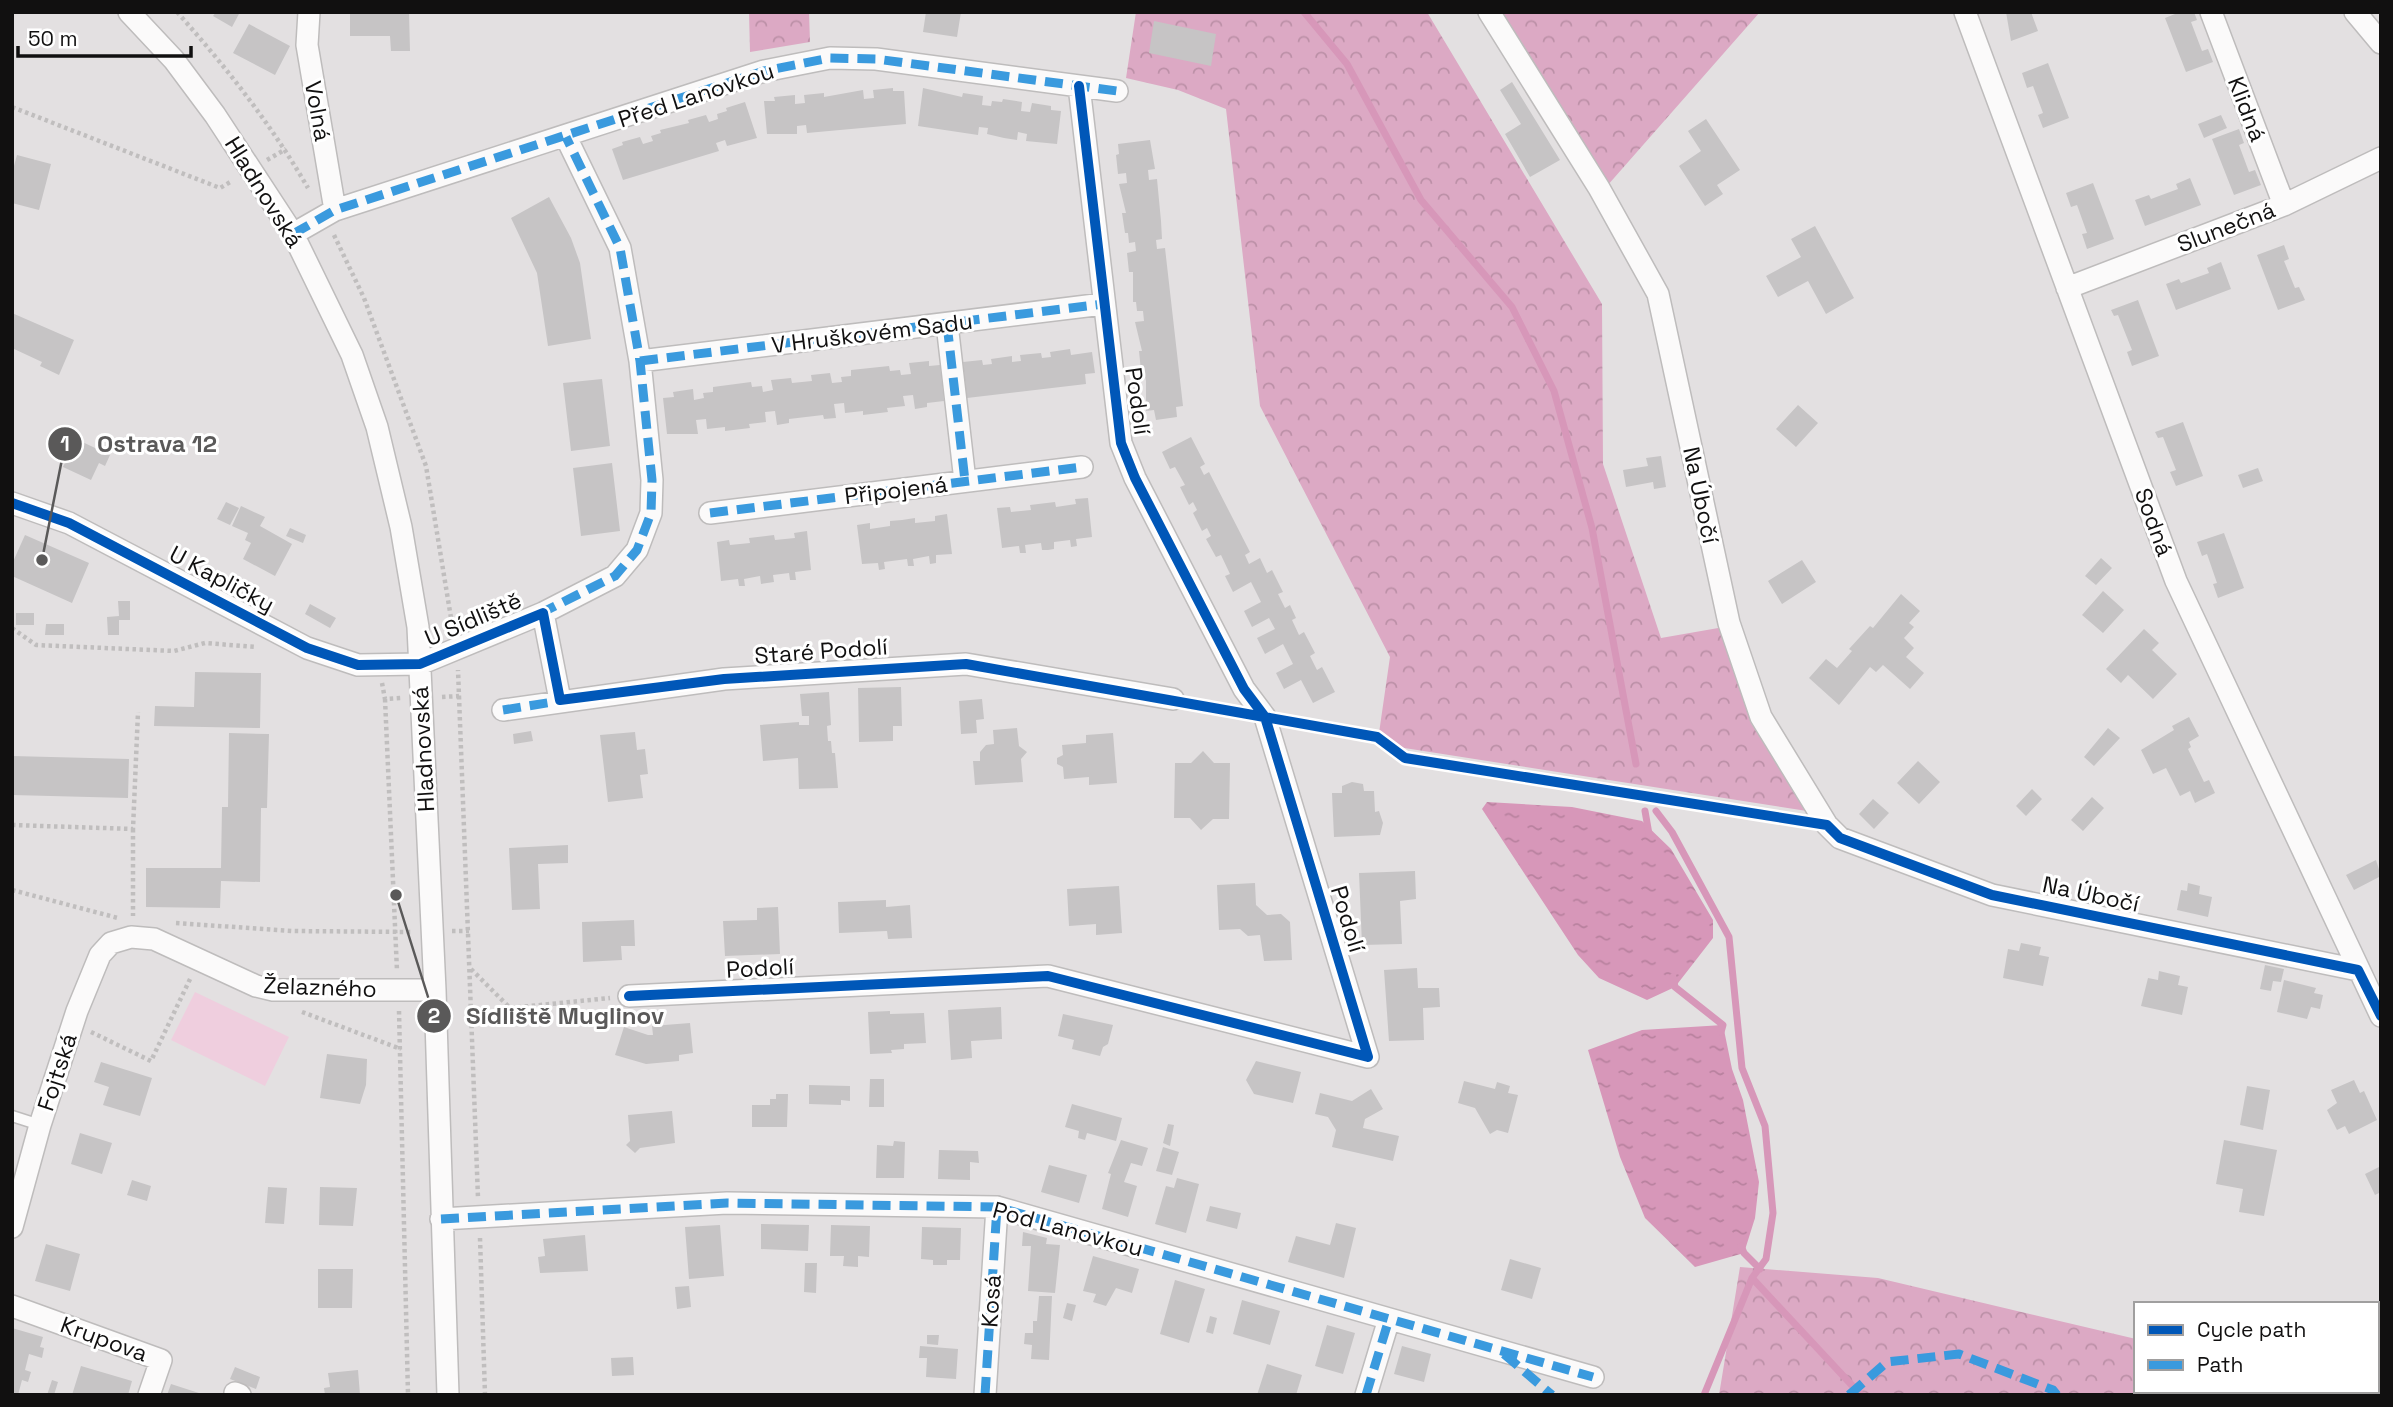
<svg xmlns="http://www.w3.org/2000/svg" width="2393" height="1407" font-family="'Space Grotesk',sans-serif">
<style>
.forest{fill:url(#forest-crowns)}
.pitch{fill:#efcede}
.water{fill:url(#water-ripples)}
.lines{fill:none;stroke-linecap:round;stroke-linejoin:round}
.stream{stroke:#d797b9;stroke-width:7}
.building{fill:#c6c4c5}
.lane-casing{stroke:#bebcbc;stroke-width:13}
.street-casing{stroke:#bebcbc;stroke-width:24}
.path{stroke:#c0bebe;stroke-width:4.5;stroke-dasharray:3.5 3.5;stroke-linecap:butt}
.lane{stroke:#fbfafa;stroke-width:10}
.street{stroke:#fbfafa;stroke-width:21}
.quiet{stroke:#3a9ade;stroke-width:9;stroke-dasharray:18 9;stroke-linecap:butt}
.cycleway-casing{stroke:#fff;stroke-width:15}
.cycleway{stroke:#0057b8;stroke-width:10}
.labels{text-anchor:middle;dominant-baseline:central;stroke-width:6;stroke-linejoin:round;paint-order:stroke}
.street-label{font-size:23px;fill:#111010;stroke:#fff}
.leader{fill:none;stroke:#5a5959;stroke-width:2.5}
.callout-dot{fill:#5a5959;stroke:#fff;stroke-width:2.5}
.mark-label{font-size:21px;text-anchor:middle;font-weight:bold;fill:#fff}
.callout-label{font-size:24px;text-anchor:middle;font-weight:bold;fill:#5a5959;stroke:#fff;stroke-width:6;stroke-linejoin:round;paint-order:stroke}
</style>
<defs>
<pattern id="forest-crowns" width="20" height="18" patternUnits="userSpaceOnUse" patternTransform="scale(1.75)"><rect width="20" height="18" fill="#dca9c4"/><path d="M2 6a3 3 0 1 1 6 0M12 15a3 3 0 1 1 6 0" fill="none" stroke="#bc90a7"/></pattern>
<pattern id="water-ripples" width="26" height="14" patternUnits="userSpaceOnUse" patternTransform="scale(1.75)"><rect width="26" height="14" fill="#d797b9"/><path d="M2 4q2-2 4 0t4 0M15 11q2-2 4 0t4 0" fill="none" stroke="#b8819e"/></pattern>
</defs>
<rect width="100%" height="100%" fill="#e3e0e1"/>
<path class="forest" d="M749,12H809L810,42L750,52Z
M1136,12H1427L1602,304L1603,464L1661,638L1724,627L1751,723L1807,811L1398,747L1379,733L1390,657L1260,406L1226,109L1178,90L1126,78Z
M1496,12H1760L1607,186Z
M1740,1267L1878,1278L2136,1339V1391H2282L2290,1395H1719Z"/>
<path class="pitch" d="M195,992L289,1037L265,1086L171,1040Z"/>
<path class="water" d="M1487,802L1572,807L1642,821L1671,849L1713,920V938L1675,987L1647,1000L1599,978L1578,955L1482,809Z
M1723,1025L1732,1069L1743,1100L1759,1182L1755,1218L1744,1253L1695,1267L1645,1218L1620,1157L1588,1050L1642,1030Z"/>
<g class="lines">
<path class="stream" d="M1304,12L1347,64L1421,200L1512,307L1554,391L1592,528L1636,764
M1645,811L1649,834
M1656,811L1672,832L1729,937L1742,1068L1765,1126L1773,1213L1766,1259L1752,1278L1861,1395
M1673,977L1675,987L1723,1025L1721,1032
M1741,1246L1744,1253L1760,1269
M1704,1395L1752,1278"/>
</g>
<path class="building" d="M216,12H240L232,27L213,16Z
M350,12H409L410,51H391L390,36H350Z
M926,12H961L957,37L923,32Z
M2006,12H2031L2038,31L2011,41Z
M2180,12H2194L2197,20L2191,22L2202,51L2208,49L2213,62L2186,72L2165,18Z
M1154,21L1216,34L1211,66L1149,53Z
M249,24L290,46L275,75L233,53Z
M2048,63L2069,118L2043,128L2038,115L2043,113L2033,86L2027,88L2022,73Z
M1512,82L1560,160L1530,177L1505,134L1521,124L1500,90Z
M893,88V91H904L906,124L807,133L806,125L797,126V134H767L764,101H775L774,97L795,95V104L805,103L804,95L824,93V97L863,90L864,99L874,98L873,90Z
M923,88L962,97L963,93L983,96L982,105L991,106L992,101L1002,102L1003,99L1022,102L1021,111L1030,112L1032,103L1051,106V110L1061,111L1057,144L1026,141L1027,134L1018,132L1017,140L1004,138L987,134L988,128L979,127L978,135L918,126Z
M745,102L757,138L727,146L725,140L716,143L719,151L623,180L612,149L623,145L622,142L640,137L643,144L653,141L651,136L661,133L660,130L689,123L688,120L706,115L709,122L718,119L717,114L727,111L726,108Z
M2221,115L2227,128L2204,138L2198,124Z
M1706,119L1740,170L1717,185L1723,194L1705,206L1679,166L1701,151L1688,131Z
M2239,129L2244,143L2239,145L2249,172L2255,170L2261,185L2234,195L2212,139Z
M1150,140L1155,169L1148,170L1149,180L1157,179L1161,221L1162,239L1156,240L1157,249L1165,248L1183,406L1176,407L1177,417L1156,420L1154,410L1146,411V381L1144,370L1141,371L1139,351H1142L1135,322L1144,321L1143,311H1137L1136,302H1133V272H1129L1127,253L1136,251L1135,242L1129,243L1128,233H1125L1122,213H1126L1119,184L1127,183L1126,173L1118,174L1116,155L1119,154L1118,144Z
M17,155L51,164L39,210L12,203V173Z
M2190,178L2201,205L2145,226L2135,200L2149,195L2151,199L2178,189L2176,184Z
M2093,183L2114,239L2087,249L2082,234L2087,233L2077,205L2071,207L2066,193Z
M549,197L571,238L580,263L591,339L548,346L537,273L511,218Z
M1815,226L1854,298L1826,314L1808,281L1778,297L1766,276L1801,257L1791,239Z
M2284,245L2289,259L2284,261L2295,288L2299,287L2305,300L2278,310L2257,255Z
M2221,262L2231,289L2176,310L2166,284L2179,279L2181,283L2209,273L2207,268Z
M2138,300L2159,356L2132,366L2127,352L2132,350L2118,315L2114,316L2111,310Z
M12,313L74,340L59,375L40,366L42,362L12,348Z
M1070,349L1071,355L1092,352L1095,373L1085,374L1086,384L967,398L963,362L982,360L983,365L992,364L991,359L1012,356V362L1021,361L1020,355L1041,353L1042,358L1051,357L1050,352Z
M929,361V366L940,365L944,401L927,403V407L915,409L913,395L903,396L905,406L887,408L888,412L863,415V411L845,413L844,403L834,404L836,418L824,419L823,415L789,419V423L777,425L775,411L765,412L766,422L749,424L750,428L725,431V427L707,429L706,419L696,420L698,434H667L663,398L674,397L673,392L693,389L694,400L704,398L703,393L713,392V387L751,382L752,387L762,386L763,392L773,390L771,380L791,378L792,383L812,381L811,375L830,373L832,383L842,382L841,377L851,376V370L889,366L890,371L900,370L901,375L911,374L909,363Z
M602,379L610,446L571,451L563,383Z
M1798,405L1818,423L1796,447L1776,429Z
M2183,422L2203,476L2176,486L2170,472L2176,470L2163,437L2158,438L2155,432Z
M1191,437L1205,464L1200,467L1204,475L1209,472L1250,552L1245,555L1249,564L1260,558L1267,573L1272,570L1283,592L1278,594L1285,608L1290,605L1296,618L1292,620L1299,635L1304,632L1315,653L1310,656L1317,670L1322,667L1335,692L1313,703L1301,680L1284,689L1276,673L1293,664L1283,644L1265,654L1257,638L1275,629L1269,618L1252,627L1244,611L1261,602L1251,582L1233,592L1225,576L1230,574L1221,555L1216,557L1206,539L1211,536L1207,528L1202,531L1193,513L1197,510L1193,502L1189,505L1180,487L1185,485L1175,467L1170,469L1162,452Z
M76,439L110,455L105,466L99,463L91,480L63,467Z
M1661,456L1666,487L1654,489L1653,482L1626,487L1623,470L1648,466L1646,458Z
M612,463L620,531L581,536L573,468Z
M2258,468L2263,481L2243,488L2238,475Z
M1088,498L1092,537L1076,539L1077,546L1071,547L1070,540L1054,542V549L1048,550H1042L1041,543L1025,545L1026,553H1020L1019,546L1002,548L997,508L1010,507L1011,512L1031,510L1030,505L1055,502L1056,507L1076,504L1075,499Z
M226,502L239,508L230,525L217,519Z
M241,506L265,517L260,526L292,544L275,576L243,559L251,543L245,540L248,533L232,526Z
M947,514L952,554L936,555V563L930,564L929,556L913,559L914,566H908L907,559L884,562L885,569L879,570L878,563L862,564L857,525L870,523V529L890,526V521L902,520L915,518V523L935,521V516Z
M290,528L306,535L303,543L286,536Z
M807,531L811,570L795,572L796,580H790L789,573L773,575L774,582L767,583L761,584L760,576L744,579L745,586H739L738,579L721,581L717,542L729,540L730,545L750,543L749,538L774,535L775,540L795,538L794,533Z
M2224,533L2244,588L2218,598L2213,584L2217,583L2207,554L2202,556L2197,542Z
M25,535L89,563L72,603L12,576V564Z
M2101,558L2112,568L2096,585L2085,576Z
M1802,560L1816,582L1782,604L1768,581Z
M2103,591L2124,610L2103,633L2082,615Z
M1901,594L1920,611L1909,623L1914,627L1904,638L1914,648L1906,657L1924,673L1910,689L1883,665L1876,672L1870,667L1839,705L1809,678L1826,659L1837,668L1852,651L1849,649L1870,626L1873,628Z
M118,601H130V620H119V635H108L107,617L119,616Z
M310,604L336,618L330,628L305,614Z
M16,613H34V625H16Z
M46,624H64V635H45Z
M2144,629L2159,643L2152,650L2177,674L2153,699L2128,675L2121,683L2106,669Z
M195,672L261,673L260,728L154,726L155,706L194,707Z
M901,687L902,726H893V741L859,742L858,688Z
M829,692L831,725L827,726L828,741H831L832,753H835L838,788L799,789L798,758L763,761L760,725L799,722V725H809V716H802L800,694Z
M982,699L984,719L976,720L977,733L961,734L959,701Z
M2189,717L2199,736L2189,742L2191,747L2188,749L2204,782L2209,780L2215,793L2195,803L2190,791L2180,796L2166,768L2153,774L2141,750L2174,730L2172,726Z
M1017,728L1019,746L1027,752L1021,759L1023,782L975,785L973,761H980V752L986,745L994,744L993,730Z
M2108,728L2120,738L2094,766L2084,757Z
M531,731L533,741L514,744L513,734Z
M635,732L637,750L645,749L648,774L640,775L643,798L608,802L600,735Z
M229,733L269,734L267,808H261L260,882L221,881L220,908L146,907V868H221L222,807H228Z
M1113,733L1117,783L1089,785V777L1064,779L1063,767L1057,764V758L1063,755L1062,745L1086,743V735Z
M1203,751L1214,763H1230L1229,819H1213L1201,830L1190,818H1174L1175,763H1191Z
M12,756L129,759L128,798L12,795Z
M1918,761L1940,782L1919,804L1897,783Z
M1352,782L1363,784L1364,791H1374L1375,812L1379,811L1383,823L1380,835L1334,837L1332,793H1342V786Z
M2032,789L2042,799L2026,816L2016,806Z
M2092,797L2104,808L2083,831L2071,820Z
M1873,799L1889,813L1874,829L1859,814Z
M568,845V863L538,864L540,909L512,910L509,848Z
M2376,860L2381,876L2354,890L2346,875Z
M1415,871L1416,899L1400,901L1402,944L1362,945L1359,873Z
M1255,883L1256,905L1267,915L1281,914L1290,922L1292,960L1264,961L1260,935L1248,936L1240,929L1219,930L1217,885Z
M2188,883L2200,886L2199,894L2212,897L2208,917L2177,910L2181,890L2187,891Z
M1119,886L1122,933L1096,935V924L1069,926L1067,889Z
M886,900V907L910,905L912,938L888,939L887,931L839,933L838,902Z
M778,907L780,954L725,956L723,921L757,920V908Z
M634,920L635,946H621L622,960L583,962L582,922Z
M2021,943L2041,947L2039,955L2049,957L2043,986L2003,978L2008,949L2019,951Z
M2265,965L2284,969L2281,982L2273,981L2271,991L2260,989Z
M1417,968L1418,988H1439L1440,1007L1423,1008L1424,1040L1389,1041L1384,970Z
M2159,971L2180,976L2178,985L2188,987L2182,1015L2141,1006L2148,978L2158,980Z
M2284,980L2316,988L2314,993L2323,995L2320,1009L2311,1007L2307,1019L2277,1012Z
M1001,1007L1002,1039L971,1041L972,1058L951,1060L948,1010Z
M890,1011V1014L924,1013L926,1043L904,1044V1049L891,1050L892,1053L870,1054L868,1012Z
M1063,1014L1113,1025L1108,1044L1103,1047L1100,1056L1072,1049L1074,1040L1058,1036Z
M690,1023L693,1053L679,1055V1061L646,1064L615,1055L624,1027L648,1035H653L652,1026Z
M327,1054L367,1059L366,1085L360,1104L320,1098Z
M1256,1061L1301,1072L1293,1103L1254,1094L1246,1080Z
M101,1062L152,1078L140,1116L103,1105L109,1087L94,1082Z
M870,1079H884V1107H869Z
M2354,1080L2360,1093L2364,1091L2377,1120L2349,1134L2345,1126L2337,1130L2327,1110L2337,1103L2331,1090Z
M1464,1081L1495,1089L1497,1082L1510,1086L1508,1093L1518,1095L1508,1133L1497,1130L1490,1134L1475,1108L1458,1103Z
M809,1085L850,1086V1101L841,1100V1105L809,1104Z
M2247,1086L2270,1090L2263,1130L2240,1125Z
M1371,1089L1383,1109L1365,1119L1363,1128L1399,1136L1393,1161L1332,1147L1336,1130L1328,1117L1315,1114L1320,1093L1352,1101Z
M776,1094H788L787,1127H752V1105H770V1099H776Z
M1072,1104L1122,1118L1116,1141L1087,1133L1085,1140L1078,1138L1079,1131L1065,1127Z
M672,1111L675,1143L640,1148L635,1153L626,1145L630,1141L628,1115Z
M1168,1124L1174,1125L1170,1146L1163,1143Z
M80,1133L112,1143L102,1174L71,1164Z
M1121,1140L1148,1148L1142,1166L1131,1163L1124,1182L1137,1186L1128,1217L1102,1209L1111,1174L1108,1173Z
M2224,1140L2277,1150L2264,1216L2239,1212L2243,1189L2216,1184Z
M894,1141L905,1142L904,1178H876L877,1145L893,1146Z
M1163,1147L1179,1152L1172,1175L1156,1171Z
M939,1150L978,1151L979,1163L970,1162V1180L938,1179Z
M1049,1165L1087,1175L1079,1203L1041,1192Z
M2381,1166V1192L2375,1195L2365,1174Z
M1177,1178L1199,1184L1186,1233L1155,1224L1166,1186L1174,1188Z
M132,1180L151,1186L147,1201L127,1195Z
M268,1187L287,1188L284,1224L265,1223Z
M320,1187L357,1188L353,1226L319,1225Z
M1210,1206L1241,1213L1237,1229L1206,1221Z
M1336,1223L1356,1228L1344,1278L1288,1262L1296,1236L1330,1245Z
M761,1224L809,1225L808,1251L761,1249Z
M720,1225L724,1276L689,1279L685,1227Z
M831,1225L870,1226L869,1257L858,1256V1267L843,1266L844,1256H830Z
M922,1227L961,1228L960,1260H947V1265H933V1260L921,1259Z
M1023,1232L1047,1238L1046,1244L1060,1245L1055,1293L1028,1291L1031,1246H1022Z
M585,1235L588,1271L540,1273L538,1257L545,1256L543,1239Z
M46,1244L80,1254L70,1291L35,1281Z
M1093,1256L1139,1269L1132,1293L1116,1288L1106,1306L1093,1302L1096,1294L1083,1291Z
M1510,1259L1541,1268L1532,1299L1501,1290Z
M805,1263H817L816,1293L804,1292Z
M318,1269H353L352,1308H318Z
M1175,1280L1205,1289L1189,1343L1160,1334Z
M689,1286L691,1307L677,1309L675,1287Z
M1039,1296H1052L1049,1360L1031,1359L1032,1345L1024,1344L1025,1333H1033V1321H1037Z
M1242,1300L1280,1311L1270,1345L1233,1334Z
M1067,1303L1076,1305L1072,1321L1063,1318Z
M1210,1316L1217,1318L1213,1334L1206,1332Z
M1327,1325L1355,1333L1343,1374L1315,1366Z
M12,1328L43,1337L40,1347L44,1348L42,1358L29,1354L25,1370L31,1372L28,1382L22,1380L18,1395H12Z
M927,1335H939L938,1345L927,1344Z
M920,1346L958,1349L956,1379L926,1377L927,1358H919Z
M1402,1346L1431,1354L1424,1382L1394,1374Z
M633,1357L634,1375L612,1376L611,1358Z
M1267,1364L1302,1375L1296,1395H1257Z
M81,1366L132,1381L128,1395H72Z
M235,1367L260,1377L256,1389L230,1379Z
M358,1370L360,1395H325L324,1388L330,1387L328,1373Z
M52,1380L58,1382L54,1395H47Z
M171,1384L202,1394L201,1395H167Z"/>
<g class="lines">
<defs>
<path id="lane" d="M12,1116L40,1125"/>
<path id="street" d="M129,12L174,60L215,115L293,234L352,355L377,427L401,527L418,627L435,990L448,1395
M309,12L307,45L335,210
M1489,12L1599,188L1658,294L1729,623L1761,717L1827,825L1840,838L1992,895L2358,970
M1965,12L2176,581L2381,1016
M2211,12L2284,205
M2355,12L2381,43
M293,234L335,210L764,71L830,58L876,59L1117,91
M2067,288L2284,205L2381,158
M947,324L965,481
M640,361L1103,304
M12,503L69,523L307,648L358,665L420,664L543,613L615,576L637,550L651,513L652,480L640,361L620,248L566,137
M710,513L1082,467
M543,613L560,700
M503,710L724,679L966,664L1173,699
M629,996L1048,976L1368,1057L1265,717L1244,689L1135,478L1121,443L1079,86
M441,1219L727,1203L997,1207L1593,1377
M12,1227L40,1125L77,1011L100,955L111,943L131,937L154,939L256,986L273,990H435
M12,1306L161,1360L149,1395
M235,1393L240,1395
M985,1395L997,1207
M1366,1395L1389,1319"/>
</defs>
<use href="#lane" class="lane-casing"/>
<use href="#street" class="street-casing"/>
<path class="path" d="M177,12C226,67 271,124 308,188
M12,107L220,188L232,181
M267,160L286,149
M334,235L364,298L426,466L453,630
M12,628L36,645L174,651L205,643L256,647
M382,683L385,699L401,698
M459,696L478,1198
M442,697L459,696L458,670
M385,699L397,971
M12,825L133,829L138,712
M133,829V916
M12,890L118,918
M176,923L292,931L412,932
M452,931H469
M471,969L510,1008L610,998
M399,1011L408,1395
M302,1012L401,1049
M91,1032L151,1061L191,977
M480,1238L485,1395"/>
<use href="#lane" class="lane"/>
<use href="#street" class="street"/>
<path class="quiet" d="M293,234L335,210L764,71L830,58L876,59L1117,91
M947,324L965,481
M640,361L1103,304
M710,513L1082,467
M539,614L615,576L637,550L651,513L652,480L640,361L620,248L566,137
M503,710L565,700
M441,1219L727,1203L997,1207L1593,1377
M1504,1354L1552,1395
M985,1395L997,1207
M1366,1395L1389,1319
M1849,1395L1887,1362L1959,1354L2053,1390L2057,1395"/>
<defs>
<path id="cycleway" d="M12,503L69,523L307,648L358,665L420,664L543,613L560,700L724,679L966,664L1377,737L1405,758L1827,825L1840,838L1992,895L2358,970L2381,1016
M629,996L1048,976L1368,1057L1265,717L1244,689L1135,478L1121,443L1079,86"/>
</defs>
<use href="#cycleway" class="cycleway-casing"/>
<use href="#cycleway" class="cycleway"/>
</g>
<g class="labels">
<g class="street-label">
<text transform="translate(696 95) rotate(-18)">Před Lanovkou</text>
<text transform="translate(2247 109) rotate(69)">Klidná</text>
<text transform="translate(318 111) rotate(80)">Volná</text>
<text transform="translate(264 192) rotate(58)">Hladnovská</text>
<text transform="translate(2226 227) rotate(-21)">Slunečná</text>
<text transform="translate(872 333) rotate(-7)">V Hruškovém Sadu</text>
<text transform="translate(1138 401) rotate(82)">Podolí</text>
<text transform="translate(896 490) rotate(-7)">Připojená</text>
<text transform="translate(1701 495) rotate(78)">Na Úbočí</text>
<text transform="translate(2154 522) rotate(70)">Sodná</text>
<text transform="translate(222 579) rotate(28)">U Kapličky</text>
<text transform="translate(473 619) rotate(-23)">U Sídliště</text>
<text transform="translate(821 651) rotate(-4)">Staré Podolí</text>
<text transform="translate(423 749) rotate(-93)">Hladnovská</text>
<text transform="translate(2091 894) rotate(12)">Na Úbočí</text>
<text transform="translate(1348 919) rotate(73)">Podolí</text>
<text transform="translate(760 968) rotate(-3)">Podolí</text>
<text transform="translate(320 987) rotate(2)">Želazného</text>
<text transform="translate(57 1072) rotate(-72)">Fojtská</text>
<text transform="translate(1068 1229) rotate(15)">Pod Lanovkou</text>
<text transform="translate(991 1301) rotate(-86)">Kosá</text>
<text transform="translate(104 1339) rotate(20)">Krupova</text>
</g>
</g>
<path class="leader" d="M42 560L65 444M396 895L434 1016"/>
<g class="callout-dot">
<circle cx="42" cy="560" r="7"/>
<circle cx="396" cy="895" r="7"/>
<circle cx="65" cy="444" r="18"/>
<circle cx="434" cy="1016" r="18"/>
</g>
<g class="mark-label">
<text x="65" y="451">1</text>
<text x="434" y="1023">2</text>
</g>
<g class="callout-label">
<text x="157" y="452">Ostrava 12</text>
<text x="565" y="1024">Sídliště Muglinov</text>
</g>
<rect width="2393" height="1407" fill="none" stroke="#111010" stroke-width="28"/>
<rect x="2134" y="1302" width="245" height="91" fill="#ffffff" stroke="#a09f9f" stroke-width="2"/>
<rect x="2148" y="1325" width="35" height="10" fill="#0057b8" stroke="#a09f9f" stroke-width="2"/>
<text x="2197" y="1337" font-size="21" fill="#111010">Cycle path</text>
<rect x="2148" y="1360" width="35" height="10" fill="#3a9ade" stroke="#a09f9f" stroke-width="2"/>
<text x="2197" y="1372" font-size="21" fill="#111010">Path</text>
<path d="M18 46v10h173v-10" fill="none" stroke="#111010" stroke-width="3.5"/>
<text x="28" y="46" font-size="21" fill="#111010" stroke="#ffffff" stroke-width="5" paint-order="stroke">50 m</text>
</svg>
